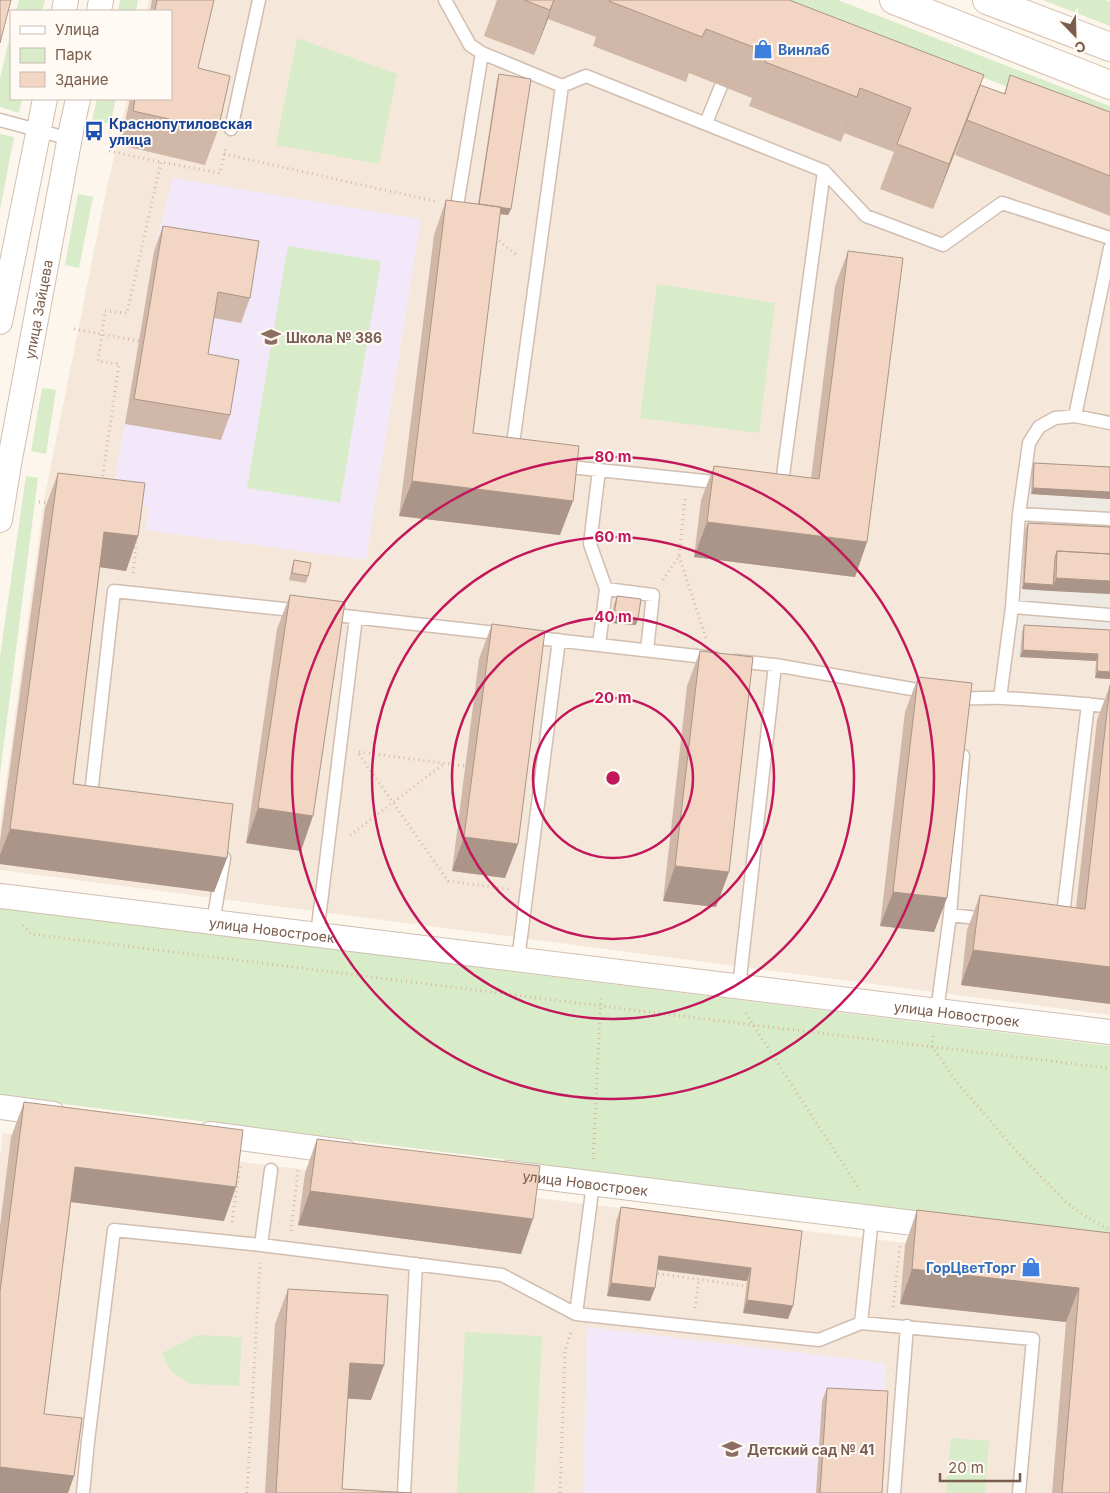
<svg xmlns="http://www.w3.org/2000/svg" width="1110" height="1493" font-family="Inter,sans-serif">
<style>
.residential{fill:#f5e8da}
.industrial{fill:#efe9e4}
.education{fill:#f3e8fa}
.green{fill:#d8ecc9}
.lines{fill:none;stroke-linecap:round;stroke-linejoin:round}
.lane-casing{stroke:#d1beb0;stroke-width:15}
.street-casing{stroke:#d1beb0;stroke-width:26}
.secondary-casing{stroke:#d6c0b0;stroke-width:30}
.path{stroke:#d9b8a5;stroke-width:3;stroke-dasharray:1 4;stroke-linecap:butt}
.lane{stroke:#fff;stroke-width:12}
.street{stroke:#fff;stroke-width:24}
.secondary{stroke:#fff;stroke-width:28}
.wall{fill:#d1b7a8}
.shaded-wall{fill:#aa9588}
.building{fill:#f3d5c3;stroke:#aa9588}
.ring{fill:none;stroke:#c2185b;stroke-width:2.5}
.labels{text-anchor:middle;dominant-baseline:central;stroke-width:4;stroke-linejoin:round;paint-order:stroke}
.shop-label{font-size:14px;font-weight:bold;fill:#366cbe;stroke:#fffaf3;text-anchor:start}
.transit-label{font-size:14px;font-weight:bold;fill:#164399;stroke:#fffaf3;text-anchor:start}
.street-label{font-size:14px;fill:#7a5c4d;stroke:#fffaf3}
.education-label{font-size:14px;font-weight:bold;fill:#785e54;stroke:#fffaf3;text-anchor:start}
.centre{fill:#c2185b;stroke:#fffaf3;stroke-width:2.5}
.ring-label{font-size:15px;text-anchor:middle;font-weight:bold;fill:#c2185b;stroke:#fffaf3;stroke-width:4;stroke-linejoin:round;paint-order:stroke}
</style>
<rect width="100%" height="100%" fill="#fdf6ec"/>
<path class="residential" d="M149,0H730L1110,147V1015L0,870V827L44,500L104,201L127,99H171V11H147Z
M3,1133L1110,1268V1493H0V1157Z"/>
<path class="industrial" d="M1032,470L1110,474V679L1095,678V661L1016,656Z"/>
<path class="education" d="M173,178L421,219L366,560L145,530L149,507L110,501L125,424L154,251Z
M587,1327L886,1363L878,1493H583Z"/>
<path class="green" d="M19,0H45L42,11H16Z
M120,0H138L136,11H118Z
M786,0H838L1110,106V127Z
M1043,0H1106L1110,2V26Z
M11,32V99H22L19,113L0,107V78Z
M297,38L397,74L379,164L276,145Z
M97,99H116L110,124L92,120Z
M0,134L14,137L0,210Z
M78,194L93,197L79,268L65,265Z
M288,246L381,261L340,503L247,488Z
M657,284L775,303L759,433L640,418Z
M42,388L56,390L46,454L31,451Z
M26,476L38,478L0,774V656Z
M0,908L1110,1046V1236L0,1096Z
M465,1332L542,1336L534,1493H457Z
M198,1335L242,1337L239,1386L190,1384L171,1371L162,1353Z
M951,1438L989,1441L985,1493H946Z"/>
<g class="lines">
<defs>
<path id="lane" d="M445,0L470,45L482,53L562,86L586,76L824,171L866,216L943,245L1002,203L1110,238
M0,120L70,139
M706,123L721,86
M231,129L259,0
M457,206L482,53
M1075,416L1110,248
M520,453L513,444L562,86
M560,466L724,483
M781,490L824,171
M1019,514L1110,519
M606,589L653,595L647,650
M1012,607L1110,615
M326,614L505,634
M528,637L714,658
M599,645L606,589L590,544L599,470
M736,661L775,665L929,692
M953,697C970,700 986,697 1003,698C1039,700 1075,702 1110,707
M1000,698L1012,607L1019,514L1029,443L1039,427L1055,418L1075,416L1110,423
M90,803L114,591L302,611
M950,915L987,919
M213,922L224,858
M1062,923L1088,704
M317,935L356,617
M518,960L559,640
M739,987L775,665
M937,1011L950,915L963,756
M261,1245L271,1170
M576,1314L593,1184
M861,1323L872,1218
M83,1493L88,1441L114,1230L261,1245L502,1275L576,1314L819,1340L861,1323L1033,1339L1019,1493
M404,1493L416,1264
M894,1493L907,1326"/>
<g id="street">
<path d="M64,11L66,0"/>
<path d="M99,11L101,0"/>
<path d="M0,322L45,99"/>
<path id="s1" d="M0,520L9,464L72,126L78,99"/>
<path id="s2" d="M0,896L1110,1032"/>
<path d="M0,1107L53,1114"/>
<path d="M210,1134L345,1152"/>
<path id="s3" d="M508,1173L946,1227"/>
</g>
<path id="secondary" d="M894,0L1110,85
M987,0L1110,47"/>
</defs>
<use href="#lane" class="lane-casing"/>
<use href="#street" class="street-casing"/>
<use href="#secondary" class="secondary-casing"/>
<path class="path" d="M109,151L161,162
M224,154L438,202
M495,238L518,256
M74,329L139,341
M102,481L119,364L98,361L105,311L127,313L161,162L220,173L226,147
M39,502L51,503
M679,556L706,638
M133,573L137,537
M663,580L679,556L685,499
M359,752L465,766
M359,754L448,881L509,889
M350,835L445,763
M23,925L31,934L753,1025L1108,1068L1110,1067
M746,1013L757,1031L860,1190
M933,1036L932,1046L956,1081L1016,1151L1067,1203L1088,1218L1110,1230
M593,1159L601,996
M232,1222L240,1164
M291,1231L298,1170
M653,1273L746,1286
M893,1307L900,1246
M695,1308L699,1279
M247,1493L260,1263
M560,1493L565,1350L571,1332"/>
<use href="#lane" class="lane"/>
<use href="#street" class="street"/>
<use href="#secondary" class="secondary"/>
</g>
<path class="wall" d="M152,0H214L198,68L218,130L205,165L120,145L130,99H171V11H150Z
M497,0H789L980,85L1004,94L1010,75L1110,112V216L955,155L963,133L933,209L880,189L894,152L844,133L841,142L749,106L752,98L689,73L686,82L593,46L596,37L548,19L534,55L484,36Z
M499,74L511,209L508,215L500,214L473,433L560,535L399,516L434,235L446,200L478,204L497,80Z
M163,226L250,298L241,323L214,318L208,354L230,415L221,440L125,424L154,251Z
M848,251L867,542L855,577L694,557L701,500L714,466L811,478L835,286Z
M1034,463L1110,467V499L1031,494L1032,470Z
M58,473L138,536L126,571L100,567L73,784L227,858L214,892L0,864V841L45,508Z
M1028,523L1110,527V594L1022,589L1025,530Z
M294,560L308,576L306,583L289,580L292,567Z
M290,595L301,851L246,843L277,629Z
M617,596L636,625L611,623L614,603Z
M492,624L518,844L505,878L452,871L479,659Z
M1024,625L1110,630V679L1095,678L1096,661L1020,657L1022,632Z
M700,651L729,872L716,907L663,901L687,686Z
M918,677L934,932L880,926L905,712Z
M1110,685V1004L961,985L967,930L980,895L1076,908L1097,720Z
M24,1102L224,1221L71,1202L44,1414L74,1476L68,1493H0V1226L11,1137Z
M317,1139L521,1254L298,1225L305,1173Z
M621,1207L802,1231L788,1319L743,1313L747,1281L657,1270L655,1288L650,1301L607,1296L616,1221Z
M917,1210L1110,1233V1493H1052L1066,1322L900,1304L905,1245Z
M288,1289L371,1400L348,1398L342,1489L412,1493H265L275,1324Z
M827,1388L882,1493H816L822,1401Z"/>
<path class="shaded-wall" d="M554,0L548,19L534,55L550,10Z
M984,75L967,120L933,209L949,164Z
M860,88L844,133L841,142Z
M479,204L511,209L508,215L477,211Z
M412,481L573,501L560,535L399,516Z
M1033,488L1110,492V499L1031,494Z
M707,522L867,542L855,577L694,557Z
M104,532L138,536L126,571L92,566Z
M1056,578L1110,581V594L1051,591Z
M1024,583L1053,585L1051,591L1022,589Z
M614,616L638,619L636,625L611,623Z
M1023,650L1098,654L1096,661L1020,657Z
M1097,671L1110,672V679L1095,678Z
M258,808L313,816L301,851L246,843Z
M10,829L227,858L214,892L0,864V855Z
M464,837L518,844L505,878L452,871Z
M675,866L729,872L716,907L663,901Z
M893,892L947,898L934,932L880,926Z
M973,950L1110,967V1004L961,985Z
M75,1167L236,1187L224,1221L62,1201Z
M310,1191L533,1219L521,1254L298,1225Z
M659,1256L751,1268L747,1281L654,1269Z
M912,1269L1079,1288L1066,1322L900,1304Z
M611,1283L655,1288L650,1301L607,1296Z
M747,1300L793,1306L788,1319L743,1313Z
M350,1363L384,1365L371,1400L337,1398Z
M0,1467L74,1476L68,1493H0Z"/>
<path class="building" d="M0,0H11L0,43Z
M157,0H214L198,68L230,76L218,130L133,111L135,99H171V11H155Z
M524,0H554L550,10Z
M610,0H789L984,75L949,164L897,144L911,108L860,88L857,97L765,62L769,53L706,29L702,37L609,1Z
M499,74L531,79L511,209L479,204Z
M1010,75L1110,112V176L967,120L980,85L1005,94Z
M446,200L501,207L473,433L579,446L573,501L412,481Z
M163,226L259,241L250,298L218,292L208,354L239,360L230,415L134,399Z
M848,251L903,258L867,542L707,522L714,466L819,479Z
M1034,463L1110,467V492L1033,488Z
M58,473L145,483L138,536L104,532L73,784L233,804L227,858L10,829Z
M1028,523L1110,527V554L1057,551L1055,558L1053,585L1024,583Z
M1057,551L1110,554V581L1056,578Z
M294,560L311,563L308,576L292,573Z
M290,595L345,602L313,816L258,808Z
M617,596L641,599L638,619L614,616Z
M492,624L545,631L518,844L464,837Z
M1024,625L1110,630V672L1097,671L1098,654L1023,650Z
M700,651L753,657L729,872L675,866Z
M918,677L972,683L947,898L893,892Z
M1110,685V967L973,950L980,895L1085,909Z
M24,1102L243,1130L236,1187L75,1167L44,1414L82,1418L74,1476L0,1467V1292Z
M317,1139L540,1166L533,1219L310,1191Z
M621,1207L802,1231L793,1306L747,1300L751,1268L659,1256L655,1288L611,1283Z
M917,1210L1110,1233V1493H1062L1079,1288L912,1269Z
M288,1289L388,1295L384,1365L350,1363L342,1489L412,1493H276Z
M827,1388L888,1391L882,1493H820Z"/>
<g class="ring">
<circle cx="613" cy="778" r="80"/>
<circle cx="613" cy="778" r="161"/>
<circle cx="613" cy="778" r="241"/>
<circle cx="613" cy="778" r="321"/>
</g>
<defs>
<symbol id="shop-bare" viewBox="-9 -9 18 18"><path d="M-5-2.5h2.3a2.7 3.5 0 0 1 5.4 0H5L5.5 6h-11ZM-1.5-2.5h3a1.5 2.3 0 0 0-3 0Z" fill="#3f7fe0" stroke="#fffaf3" stroke-width="2.5" paint-order="stroke"/></symbol>
<symbol id="bus-bare" viewBox="-9 -9 18 18"><path d="M-5-6H5V4H4V6H2V4H-2V6H-4V4H-5ZM-3.5-4V0h7V-4ZM-3.5 1.2v1.5H-2V1.2ZM2 1.2v1.5H3.5V1.2Z" fill="#1a4fb4" stroke="#fffaf3" stroke-width="2.5" paint-order="stroke"/></symbol>
<symbol id="school-bare" viewBox="-9 -9 18 18"><path d="M0-5L7-2L0 1L-7-2ZM-4 1L0 2.5L4 1V4Q0 6-4 4Z" fill="#8d6e63" stroke="#fffaf3" stroke-width="2.5" paint-order="stroke"/></symbol>
</defs>
<g fill-rule="evenodd">
<use href="#shop-bare" x="749" y="35" width="28" height="28"/>
<use href="#bus-bare" x="80" y="117" width="28" height="28"/>
<use href="#school-bare" x="257" y="323" width="28" height="28"/>
<use href="#shop-bare" x="1017" y="1253" width="28" height="28"/>
<use href="#school-bare" x="718" y="1435" width="28" height="28"/>
</g>
<g class="labels">
<g class="shop-label">
<text x="778" y="49">Винлаб</text>
<text x="1016" y="1267" text-anchor="end">ГорЦветТорг</text>
</g>
<g class="transit-label">
<text x="109" y="123">Краснопутиловская<tspan x="109" dy="16">улица</tspan></text>
</g>
<g class="street-label">
<text stroke="none"><textPath href="#s1" startOffset="214">улица Зайцева</textPath></text>
<text stroke="none"><textPath href="#s2" startOffset="274">улица Новостроек</textPath></text>
<text stroke="none"><textPath href="#s2" startOffset="964">улица Новостроек</textPath></text>
<text stroke="none"><textPath href="#s3" startOffset="78">улица Новостроек</textPath></text>
</g>
<g class="education-label">
<text x="286" y="337">Школа № 386</text>
<text x="747" y="1449">Детский сад № 41</text>
</g>
</g>
<circle cx="613" cy="778" r="8" class="centre"/>
<g class="ring-label">
<text x="613" y="462">80 m</text>
<text x="613" y="542">60 m</text>
<text x="613" y="622">40 m</text>
<text x="613" y="703">20 m</text>
</g>
<rect x="10" y="10" width="162" height="90" fill="#fffaf3" stroke="#cabbb1"/>
<rect x="20" y="26" width="25" height="8" fill="#ffffff" stroke="#cabbb1"/>
<text x="55" y="35" font-size="15" fill="#7a5c4d">Улица</text>
<rect x="20" y="48" width="25" height="15" fill="#d8ecc9" stroke="#cabbb1"/>
<text x="55" y="60" font-size="15" fill="#7a5c4d">Парк</text>
<rect x="20" y="72" width="25" height="15" fill="#f3d5c3" stroke="#cabbb1"/>
<text x="55" y="85" font-size="15" fill="#7a5c4d">Здание</text>
<g transform="translate(1075 35) rotate(157)" stroke="#fffaf3" stroke-width="4" paint-order="stroke">
<path d="M0-4L9 19L0 12L-9 19Z" fill="#7a5c4d"/>
<text y="-8" font-size="14" font-weight="bold" text-anchor="middle" fill="#7a5c4d">С</text>
</g>
<path d="M940 1473v8h80v-8" fill="none" stroke="#7a5c4d" stroke-width="2.5"/>
<text x="948" y="1473" font-size="15" fill="#7a5c4d" stroke="#fffaf3" stroke-width="4" paint-order="stroke">20 m</text>
</svg>
